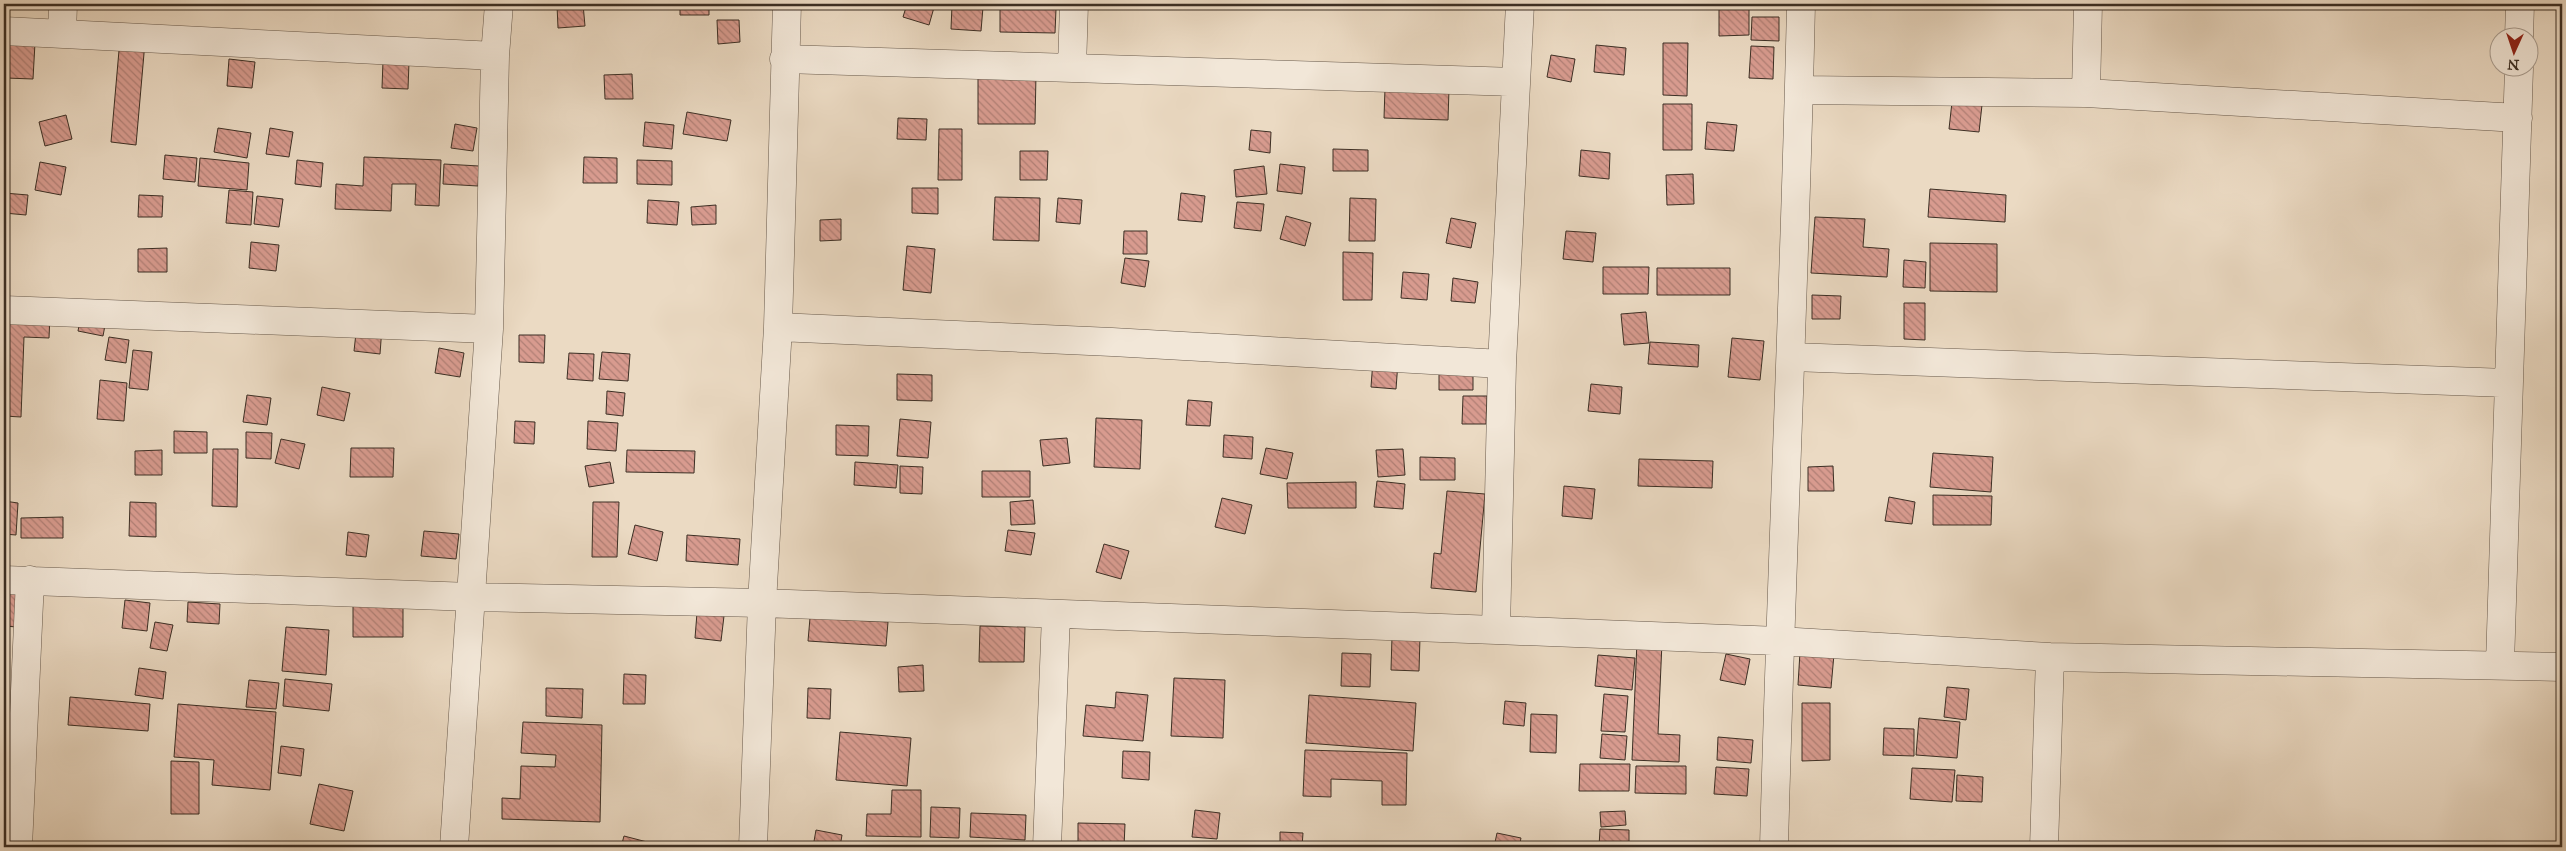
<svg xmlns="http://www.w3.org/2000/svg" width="2566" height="851" font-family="'IM FELL Great Primer',serif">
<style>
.building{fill:url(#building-back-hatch);stroke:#3c2f24}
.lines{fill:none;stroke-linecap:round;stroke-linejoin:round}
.minor-casing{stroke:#685a4c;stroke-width:29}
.minor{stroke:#f2e7d8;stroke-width:28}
</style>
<defs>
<pattern id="building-back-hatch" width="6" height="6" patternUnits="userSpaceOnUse" patternTransform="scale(1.25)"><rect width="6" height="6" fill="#d89b8f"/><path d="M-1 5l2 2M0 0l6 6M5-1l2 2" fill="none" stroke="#b07f75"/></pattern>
</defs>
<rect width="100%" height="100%" fill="#ebdac3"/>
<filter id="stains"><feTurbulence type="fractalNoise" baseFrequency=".004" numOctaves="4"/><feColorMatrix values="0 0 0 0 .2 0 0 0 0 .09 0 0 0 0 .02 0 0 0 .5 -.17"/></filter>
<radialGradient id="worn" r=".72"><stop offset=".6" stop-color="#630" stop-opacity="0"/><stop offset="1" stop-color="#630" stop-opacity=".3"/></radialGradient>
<path class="building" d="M460,4H479V7Z
M583,4L585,26L558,28L557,5Z
M680,4H709V15H680Z
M907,4H935L929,25L903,17Z
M952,5L983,7L981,31L951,29Z
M1000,8L1056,9L1055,33L1000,32Z
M1749,8V35L1719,36V9Z
M1752,17H1779V41L1751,40Z
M717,20H739L740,42L718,44Z
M120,39L145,42L136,145L111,142Z
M8,41L35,43L33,79L6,78Z
M1663,43H1688L1687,96L1663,95Z
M1596,45L1626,48L1624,75L1594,72Z
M1751,46L1774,47L1773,79L1749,78Z
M1551,55L1575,59L1571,82L1547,77Z
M229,59L255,62L252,88L227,86Z
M383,61L409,62L408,89L382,88Z
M632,74L633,99H605L604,75Z
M978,74H1036L1035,124H978Z
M1385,88L1449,89L1448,120L1384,118Z
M1952,102L1982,105L1979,132L1949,129Z
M1663,104H1692V150H1663Z
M687,112L731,120L727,141L683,134Z
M66,115L72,139L45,146L39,122Z
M898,118L927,119L926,140L897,139Z
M645,122L674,125L672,149L643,146Z
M1707,122L1737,125L1734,151L1705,149Z
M455,124L477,128L473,151L451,148Z
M218,128L251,133L247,158L214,152Z
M270,128L293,132L289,157L266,154Z
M939,129H962V180H938Z
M1251,130L1271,132L1270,153L1249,150Z
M1333,149L1368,150V171H1333Z
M1581,150L1610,153L1609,179L1579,176Z
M1020,151H1048L1047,180H1020Z
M165,155L197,158L195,182L163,179Z
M364,157L441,160L439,206L415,205L416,184H392L391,211L335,209L336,184L363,186Z
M584,157L617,158V183H583Z
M200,158L249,163L247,190L198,186Z
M297,160L323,163L321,187L295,184Z
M637,160L672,161V185L637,184Z
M40,162L66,167L61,195L35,190Z
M444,164L479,166L478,186L443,184Z
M1280,164L1305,167L1302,194L1277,191Z
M1264,166L1267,194L1236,197L1234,170Z
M1693,174L1694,204L1667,205L1666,175Z
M912,188H938V214L912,213Z
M1930,189L2006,195L2005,222L1928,217Z
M229,190L253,192L251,225L226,223Z
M4,193L28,195L26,215L4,213Z
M1181,193L1205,196L1202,222L1178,220Z
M139,195L163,196L162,217H138Z
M257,196L283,199L279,227L254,224Z
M995,197L1040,198L1039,241L993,240Z
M1058,198L1082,200L1080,224L1056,222Z
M1350,198L1376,199L1375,241H1349Z
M648,200L679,202L677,225L647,223Z
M1237,202L1264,204L1261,231L1234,228Z
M716,205V224L692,225L691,207Z
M1286,216L1311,223L1305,246L1280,239Z
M1815,217L1865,219L1863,247L1889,249L1887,277L1811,273Z
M1451,218L1476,223L1471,248L1446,243Z
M841,219V240L820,241V220Z
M1124,231H1147V254H1123Z
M1566,231L1596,233L1593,262L1563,259Z
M251,242L279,245L276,271L249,268Z
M1930,243L1997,244V292L1930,291Z
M907,246L935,249L931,293L903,290Z
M167,248V272H138V249Z
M1343,252L1373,253L1372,300H1343Z
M1125,258L1149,261L1145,287L1121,283Z
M1904,260L1926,262L1925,288L1903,287Z
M1603,267H1649L1648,294H1603Z
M1657,268H1730V295H1657Z
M1403,272L1429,274L1427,300L1401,298Z
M1453,278L1478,282L1475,303L1451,301Z
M1812,295L1841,296L1840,319H1812Z
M1904,303H1925V340L1904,339Z
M1646,312L1649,343L1624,345L1621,314Z
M4,314L50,315L49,338L24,337L21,417L4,416Z
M81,315L106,320L103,336L78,331Z
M357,324L382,327L380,354L354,351Z
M519,335H545L544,363L519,362Z
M109,337L129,340L126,363L105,360Z
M1732,338L1764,341L1760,380L1728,377Z
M1650,342L1699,345L1698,367L1648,364Z
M439,348L464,353L460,377L435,373Z
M133,350L152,352L148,390L129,388Z
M602,352L630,354L628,381L599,379Z
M569,353L594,354L593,381L567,379Z
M1373,360L1398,362L1396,389L1371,387Z
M1439,365L1473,366V390H1439Z
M897,374L932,375V401L897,400Z
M100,380L127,383L124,421L97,419Z
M1591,384L1622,387L1620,414L1588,411Z
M322,387L350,393L344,421L317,415Z
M607,391L625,393L623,416L606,414Z
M247,395L271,398L267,425L243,422Z
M1463,396H1487L1486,424H1462Z
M1188,400L1212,402L1210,426L1186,425Z
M1096,418L1142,420L1140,469L1094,467Z
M900,419L931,422L928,458L897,456Z
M515,421L535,422L534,444L514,443Z
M588,421L618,423L616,451L587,449Z
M836,425L869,426L868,456L836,455Z
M174,431L207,432V453H174Z
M246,432L272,433L271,459L246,458Z
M1224,435L1253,437L1252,459L1223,457Z
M1067,438L1070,463L1043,466L1040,440Z
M281,439L305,444L299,469L275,463Z
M351,448H394L393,477H350Z
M1266,448L1293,453L1287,479L1260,474Z
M213,449H238L237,507L212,506Z
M1403,449L1405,475L1378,477L1376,450Z
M162,450V475H135V451Z
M627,450L695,451L694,473L626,472Z
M1933,453L1993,457L1991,492L1930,487Z
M1420,457L1455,458V480H1420Z
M1639,459L1713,461L1712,488L1638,486Z
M610,462L614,483L589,487L585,466Z
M855,462L898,465L896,488L854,485Z
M900,466L923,467L922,494L900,493Z
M1833,466L1834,491H1808V467Z
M982,471H1030V497H982Z
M1377,481L1405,484L1403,509L1374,507Z
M1356,482V508H1288L1287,483Z
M1564,486L1595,489L1592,519L1562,516Z
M1447,491L1485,494L1476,592L1431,588L1434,553L1441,554Z
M1933,495L1992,496L1991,525H1933Z
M1889,497L1915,502L1912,524L1885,521Z
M1222,498L1252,505L1245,534L1215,527Z
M1033,500L1035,524L1011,525L1010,502Z
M4,501L18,503L16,535L4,534Z
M130,502L156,503V537L129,536Z
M593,502H619L617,557H592Z
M63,517V538H21V518Z
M635,525L663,532L657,561L628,554Z
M1008,530L1035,533L1031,555L1005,551Z
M424,531L459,534L456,559L421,556Z
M348,532L369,535L366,557L346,555Z
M687,535L740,539L738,565L686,561Z
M1104,544L1129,551L1121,579L1096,572Z
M4,584L21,586L17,627L4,626Z
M125,600L150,603L147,631L122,628Z
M188,602L220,604L219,624L187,622Z
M403,605V637H353V606Z
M697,613L724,616L721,641L695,638Z
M810,618L888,622L886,646L808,641Z
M155,622L173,625L167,651L150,648Z
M980,626L1025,627L1024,662H979Z
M286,627L329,630L326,675L282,671Z
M1392,636L1420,637L1419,671L1391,670Z
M1637,641L1662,642L1658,734L1680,735L1679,762L1632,760Z
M1800,652L1834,654L1831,688L1798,685Z
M1342,653L1371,654L1370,687L1341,686Z
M1726,654L1750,659L1745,685L1720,680Z
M1598,655L1635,658L1632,690L1595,686Z
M923,665L924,691L899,692L898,667Z
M139,668L166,672L163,699L135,695Z
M4,673H9L6,700H4Z
M624,674L646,675L645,704H623Z
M1174,678L1225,680L1223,738L1171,736Z
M285,679L332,684L329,711L283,706Z
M249,680L279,683L276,709L246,707Z
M1947,687L1969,689L1966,720L1944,717Z
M546,688L583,689L582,718L546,716Z
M808,688L831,689L830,719L807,718Z
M1116,692L1148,695L1143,741L1083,736L1086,705L1115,708Z
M1604,694L1628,696L1625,732L1601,731Z
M1309,695L1416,703L1413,751L1306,743Z
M70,697L150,704L148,731L68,725Z
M1505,701L1526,703L1524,726L1503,724Z
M1802,703H1830V760L1802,761Z
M178,704L276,712L270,790L212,785L214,760L174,757Z
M1531,714L1557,715L1556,753L1530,752Z
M1919,718L1960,722L1957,758L1916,755Z
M523,722L602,725L600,822L502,819V798L520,799L521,766L555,767L556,755L521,753Z
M1884,728L1914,729V756L1883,755Z
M840,732L911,738L907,786L836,780Z
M1602,734L1627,736L1625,760L1600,758Z
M1718,737L1753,740L1751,763L1717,760Z
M281,746L304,749L301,776L278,773Z
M1305,750L1407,753L1406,805H1382V781L1331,779V797L1303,796Z
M1123,751L1150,752L1149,780L1122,778Z
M171,761L199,762V814H171Z
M1580,764H1630L1629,791H1579Z
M1636,766H1686V794L1635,793Z
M1716,767L1749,769L1747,796L1714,794Z
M1912,768L1955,770L1952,802L1910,799Z
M1957,775L1983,777L1982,802L1956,801Z
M319,784L353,791L344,831L310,824Z
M892,790H921V837L866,836L867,814H891Z
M931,807L960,808L959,838L930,837Z
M1195,810L1220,813L1217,839L1192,837Z
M1625,811L1626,825L1601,827L1600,812Z
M971,813L1026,815L1025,840L970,837Z
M1078,823L1125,824L1124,847H1078Z
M1600,829L1629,830V847H1599Z
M816,830L842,835L840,847H813Z
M1280,832L1303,833L1302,847H1280Z
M1497,833L1521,838L1519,847H1494Z
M624,836L651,843L650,847H621Z
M1311,842L1336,843V847H1311Z"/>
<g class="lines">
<defs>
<path id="minor" d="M4,31L495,56
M62,33L63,4
M2519,38L2520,4
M784,59L1516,82
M1072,68L1074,4
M1799,90L2086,93L2518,118
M2086,93L2088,4
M4,310L489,329
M778,327L1112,342L1502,364
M1792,357L2507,383
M4,580L471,597L762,603L1496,630L1779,641L2050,657L2562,667
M1496,630L1502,364L1520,4
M2500,664L2519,68
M18,847L30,580
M454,847L489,329L495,56L499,4
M753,847L762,603L778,327L787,4
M1047,847L1056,615
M1774,847C1781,566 1795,285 1801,4
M2044,847L2050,657"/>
</defs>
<use href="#minor" class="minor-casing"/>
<use href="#minor" class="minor"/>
</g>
<rect width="2566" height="851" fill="none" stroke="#ebdac3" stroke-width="20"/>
<rect x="5" y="5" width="2556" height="841" fill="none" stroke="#3c2f24" stroke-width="2.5"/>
<rect x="10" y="10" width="2546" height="831" fill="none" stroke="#3c2f24"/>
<g transform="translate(2514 52) rotate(183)"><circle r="24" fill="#f2e7d8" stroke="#a99d90"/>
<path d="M0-4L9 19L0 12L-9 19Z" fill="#8f2418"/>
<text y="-8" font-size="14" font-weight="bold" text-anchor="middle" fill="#3c2f24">N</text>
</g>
<rect width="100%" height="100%" filter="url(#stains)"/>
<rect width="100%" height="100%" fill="url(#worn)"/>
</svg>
